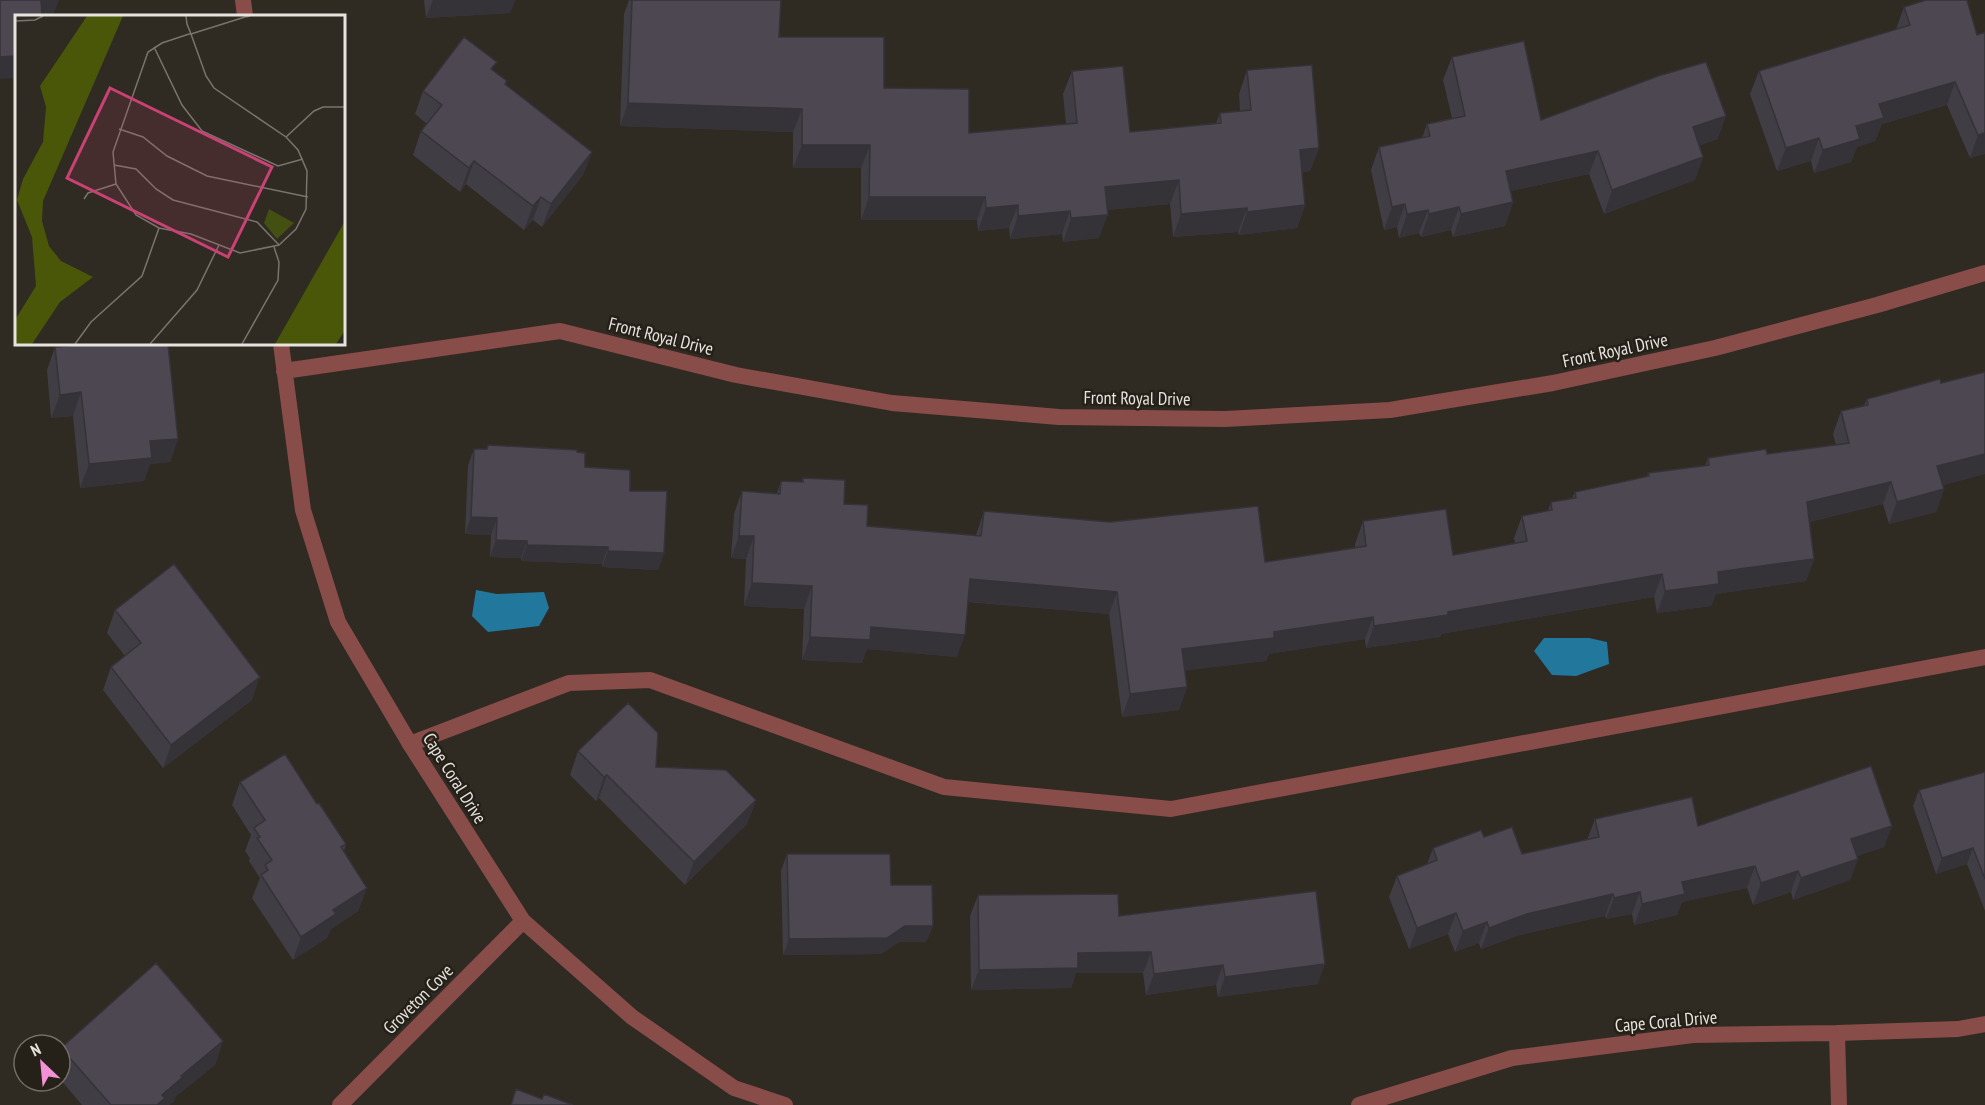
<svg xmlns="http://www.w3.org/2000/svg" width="1985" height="1105" font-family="'PT Sans Narrow',sans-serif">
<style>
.water{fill:#22779c}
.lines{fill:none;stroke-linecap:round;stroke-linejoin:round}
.service{stroke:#884c49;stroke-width:16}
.minor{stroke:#884c49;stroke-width:16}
.wall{fill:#413d45}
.shaded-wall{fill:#353238}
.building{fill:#4c4750;stroke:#353238;stroke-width:1.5}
.labels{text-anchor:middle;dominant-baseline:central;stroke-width:5;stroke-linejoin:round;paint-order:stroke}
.street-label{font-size:18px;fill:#e7e3de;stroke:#252018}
.inset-road{fill:none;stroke:#79746d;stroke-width:1.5}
.view{fill:#c94175;fill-opacity:0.15;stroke:#c94175;stroke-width:3}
.inset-edge{fill:none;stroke:#e7e3de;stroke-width:3}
</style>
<rect width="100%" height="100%" fill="#2f2a22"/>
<path class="water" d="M476,590L497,594L544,592L549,608L539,626L488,632L472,616Z
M1544,638H1589L1607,642L1609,664L1576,676L1552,675L1534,651Z"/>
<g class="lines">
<path class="service" d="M410,744L569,683L650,680L944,787L1171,809L1985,657"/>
<path class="minor" d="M243,0L245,16
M281,344L303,510L338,622L410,744L523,921L632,1017L734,1088L785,1105
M284,371L560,331L736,375L892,403L1059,417L1225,419L1390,410L1553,383L1715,348L1877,305L1985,273
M1837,1033L1839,1105
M340,1105L523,921
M1359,1105L1512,1058L1693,1035L1837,1033L1958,1029L1985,1024"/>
</g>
<path class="wall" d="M424,0H515L510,13L426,18Z
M629,0L779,37L884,88L969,133L1066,124L1063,94L1072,71L1130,132L1216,123L1220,113L1240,111L1239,94L1247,70L1319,148L1310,171L1302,172L1305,205L1297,228L1239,235L1238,232L1173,237L1170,204L1107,210L1099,238L1063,242L1062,234L1010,239L1009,228L978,231L977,220H861V168H793V132L620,126L624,14Z
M1904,7L1977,35L1985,32V154L1970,158L1947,105L1882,124L1875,141L1857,147L1851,162L1814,173L1811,161L1777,171L1750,94L1759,71L1896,29Z
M1452,57L1541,120L1718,139L1699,145L1703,157L1695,180L1604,214L1589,174L1511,191L1513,202L1505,226L1453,237L1451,230L1421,237L1419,233L1399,238L1397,227L1384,230L1371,170L1379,147L1422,138L1427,124L1452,118L1443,80Z
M493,71L507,81L506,85L592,152L583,175L542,227L533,220L524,230L466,184L460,192L413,155L421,131L427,124L415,114L423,91Z
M55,347L178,439L170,462L150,464L144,481L80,488L73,416L51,418L47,370Z
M1941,383L1985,474L1943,485L1944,489L1936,512L1889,524L1883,504L1809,522L1814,559L1806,581L1716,594L1711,606L1657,613L1654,597L1441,634L1440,637L1366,648L1365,639L1269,654L1266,661L1185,670L1187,687L1179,710L1122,717L1109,614L968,602L957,657L867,649L862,663L802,660L804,609L744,606L746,559L731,558L734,514L742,491L777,493L781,481L801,482L803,478L844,504L867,526L976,535L984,511L1265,562L1355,548V544L1363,521L1453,555L1515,543L1514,538L1522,516L1548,511L1551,502L1572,498L1575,492L1647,477L1648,473L1705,466L1708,458L1767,454L1836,445L1833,434L1841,411L1864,405L1867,399Z
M488,445L577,452L585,467L630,491L664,553L658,570L602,567V564L521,561V558L490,557L491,535L465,534L468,465L474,449H487Z
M115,610L252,700L163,768L103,690L111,667L125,656L107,633Z
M578,751L656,767L756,800L747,824L685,885L599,798L596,801L570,775Z
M1985,772V911L1967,864L1936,874L1913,806L1919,790Z
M240,782L317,804L346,844L344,851L367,888L358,911L331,929L327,938L293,960L252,898L260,878L249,861L250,858L245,851L251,835L232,805Z
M1595,819L1698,826H1892L1884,847L1857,856L1858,859L1850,880L1793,900L1791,892L1753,905L1747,888L1682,902L1677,915L1634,925L1632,914L1606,919L1605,916L1520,935L1481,949L1479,943L1455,952L1448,934L1409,949L1389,897L1397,876L1427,864L1433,848L1484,837L1522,854L1587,840Z
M787,854L891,885L933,926L926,942H899L881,954L783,955L781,871Z
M978,895L1119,916L1318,984L1218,997L1216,985L1146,995L1143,973H1076L1071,988L971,990L970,916Z
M223,1041L215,1065L175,1097L174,1101L169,1105H82L60,1079V1050L61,1048Z"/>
<path class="shaded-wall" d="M39,0H59L53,16H33Z
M433,0H515L510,13L426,18Z
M16,56V78L0,79V57Z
M1955,82L1947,105L1882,124L1875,141L1857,147L1851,162L1814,173L1823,150L1856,126L1879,104Z
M628,103L802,109L793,132L620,126Z
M1726,116L1718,139L1685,151L1693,127Z
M1985,133V154L1970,158L1978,135Z
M1819,138L1811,161L1777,171L1786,148Z
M802,145H870L861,168H793Z
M1319,148L1310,171L1292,173L1300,150Z
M1598,151L1589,174L1497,194L1506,171Z
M592,152L583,175L542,227L551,204Z
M1703,157L1695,180L1604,214L1612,190Z
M474,161L466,184L460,192L469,168Z
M1179,180L1170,204L1097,211L1105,187Z
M541,197L533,220L524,230L533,206Z
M869,197H985L977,220H861Z
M1513,202L1505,226L1453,237L1461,214Z
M1405,204L1397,227L1384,230L1392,207Z
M1018,205L1009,228L978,231L986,208Z
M1305,205L1297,228L1239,235L1247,212Z
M1459,207L1451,230L1421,237L1429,214Z
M1247,208L1238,232L1173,237L1181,214Z
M1428,210L1419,233L1399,238L1407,214Z
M1070,211L1062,234L1010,239L1018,216Z
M1108,215L1099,238L1063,242L1071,218Z
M81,392L73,416L51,418L60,395Z
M178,439L170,462L150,464L144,481L80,488L89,464L150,441Z
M1985,454V474L1929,489L1937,466Z
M1891,482L1883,504L1799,524L1807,502Z
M1944,489L1936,512L1889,524L1897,502Z
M471,517L497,518L491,535L465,534Z
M739,536H754L746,559L731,558Z
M496,540L527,541L521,558L490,557Z
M527,545L608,547L602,564L521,561Z
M608,551L664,553L658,570L602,567Z
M1814,559L1806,581L1716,594L1711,606L1657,613L1665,591L1718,572Z
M1662,574L1654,597L1441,634L1440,637L1366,648L1374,626L1448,612Z
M970,579L1117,592L1109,614L962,601Z
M752,583L812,586L804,609L744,606Z
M1373,617L1365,639L1269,654L1266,661L1174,672L1182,649L1274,632Z
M871,627L965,635L957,657L867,649L862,663L802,660L810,637Z
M260,677L252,700L163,768L171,745Z
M1187,687L1179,710L1122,717L1130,694Z
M607,775L599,798L596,801L604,777Z
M756,800L747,824L685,885L694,862Z
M1892,826L1884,847L1843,861L1851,839Z
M1973,848L1967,864L1936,874L1942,858Z
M1858,859L1850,880L1793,900L1801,878Z
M1755,866L1747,888L1682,902L1677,915L1634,925L1642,904L1682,882Z
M1798,871L1791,892L1753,905L1761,883Z
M367,888L358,911L331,929L327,938L293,960L301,937L333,910Z
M1640,892L1632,914L1606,919L1614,898Z
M1613,894L1605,916L1520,935L1481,949L1489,928L1527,914Z
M1456,913L1448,934L1409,949L1417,928Z
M1487,922L1479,943L1455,952L1463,931Z
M905,926H933L926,942H899L881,954L783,955L789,939Z
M1151,952L1143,973H1076L1071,988L971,990L979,970L1078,953Z
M1325,964L1318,984L1218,997L1225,977Z
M1223,965L1216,985L1146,995L1154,974Z
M223,1041L215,1065L175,1097L174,1101L169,1105H157L162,1095L181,1076Z"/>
<path class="building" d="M0,0H41L42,16H16V56L0,57Z
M632,0H781L779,37H884V88L969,89V133L1077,123L1072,71L1123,66L1130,132L1221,123L1220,113L1251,110L1247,70L1312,65L1319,148L1300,150L1305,205L1247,212V208L1181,214L1179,180L1105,187L1108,215L1071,218L1070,211L1018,216V205L986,208L985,197H869L870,145H802V109L628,103Z
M1926,0H1967L1977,35L1985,32V133L1978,135L1955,82L1879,104L1884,118L1856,126L1860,139L1823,150L1819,138L1786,148L1759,71L1910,25L1904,7Z
M464,37L497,62L491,69L507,81L505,84L592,152L551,204L541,197L533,206L474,161L469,168L421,131L442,105L423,91Z
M1524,41L1541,120L1658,76L1706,62L1726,116L1693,127L1703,157L1612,190L1598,151L1506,171L1513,202L1461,214L1459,207L1429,214L1428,210L1407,214L1405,204L1392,207L1379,147L1430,136L1427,124L1465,116L1452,57Z
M87,344H168L178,439L150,441L152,458L89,464L81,392L60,395L55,347Z
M1985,372V454L1937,466L1944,489L1897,502L1891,482L1807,502L1814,559L1718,572L1719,584L1665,591L1662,574L1448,612V615L1374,626L1373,617L1274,632V638L1182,649L1187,687L1130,694L1117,592L970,579L965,635L871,627L870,640L810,637L812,586L752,583L754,536H739L742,491L780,494L781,481L803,482V478L845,480L844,504L868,505L867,526L981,536L984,511L1110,522L1258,506L1265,562L1366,546L1363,521L1446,509L1453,555L1527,541L1522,516L1552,510L1551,502L1576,498L1575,492L1649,476L1648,473L1709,465L1708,458L1766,449L1767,454L1849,443L1841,411L1868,405L1867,399L1940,379L1941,383Z
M488,445L577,450V452L585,453V467L630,470V491H667L664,553L608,551V547L527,545V541L496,540L497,518L471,517L474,449H487Z
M174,564L260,677L171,745L111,667L141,643L115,610Z
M628,703L658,733L656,767L726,770L756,800L694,862L607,775L604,777L578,751Z
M285,754L317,804L319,803L346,844L341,847L367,888L333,910L336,914L301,937L261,875L268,870L265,865L272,860L257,838L260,837L254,828L265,820L240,782Z
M1871,766L1892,826L1851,839L1858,859L1801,878L1798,871L1761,883L1755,866L1682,882L1685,894L1642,904L1640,892L1614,898L1613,894L1527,914L1489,928L1487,922L1463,931L1456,913L1417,928L1397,876L1437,860L1433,848L1481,830L1484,837L1512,827L1522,854L1599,837L1595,819L1692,797L1698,826Z
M1985,772V879L1973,848L1942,858L1919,790Z
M787,854H890L891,885H932L933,926H905L887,938L789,939Z
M1316,891L1325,964L1225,977L1223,965L1154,974L1151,952L1078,953V968L979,970L978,895L1118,894L1119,916Z
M156,963L223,1041L181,1076L183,1077L162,1095L165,1098L157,1105H111L61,1048Z
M516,1089L542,1099L544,1094L573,1105H511Z"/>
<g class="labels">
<g class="street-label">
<text transform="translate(661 336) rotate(14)">Front Royal Drive</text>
<text transform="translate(1615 350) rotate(-12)">Front Royal Drive</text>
<text transform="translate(1137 398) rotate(1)">Front Royal Drive</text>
<text transform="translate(455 778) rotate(58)">Cape Coral Drive</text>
<text transform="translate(418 999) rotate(-45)">Groveton Cove</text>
<text transform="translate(1666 1021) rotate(-5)">Cape Coral Drive</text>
</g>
</g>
<g transform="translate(15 15)">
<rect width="330" height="330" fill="#2f2a22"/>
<path d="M254,194L279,208L262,224L249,208Z" fill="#444f12"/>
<path d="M72,1H108L28,186L27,206L34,231L46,246L78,262L45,287L17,329H0V305L21,271L17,222L2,185L8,164L28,127L31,92L25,71ZM330,206V315L321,329H260Z" fill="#4a5608"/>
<path class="inset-road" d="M171,1L172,9L176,19L191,61L199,73L271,122L283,135L292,156L291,194L281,214L264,230L225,238L176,219L144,213L121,200L101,169L98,137L133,37L147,28L174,19H176L230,2L235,1M1,6L20,5L28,1M139,32L167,90L187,116L263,151L288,144M104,114L128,122L152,141L192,161L293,182M271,122L299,96L308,92H330M99,150L121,154L141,174L158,185L242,207L264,230M69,184L73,178L101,169M60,329L76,307L127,261L144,213M135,329L182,275L204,230M227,329L263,265L264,247L259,232"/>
<path class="view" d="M95,73L257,152L213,242L52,163Z"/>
<rect width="330" height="330" class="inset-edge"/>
</g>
<g transform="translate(42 1063) rotate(334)"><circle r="28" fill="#252018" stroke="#736e67" stroke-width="1.5"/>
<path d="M0-4.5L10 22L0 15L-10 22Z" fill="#f391d5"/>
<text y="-9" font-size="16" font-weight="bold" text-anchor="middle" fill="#e7e3de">N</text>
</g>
</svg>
